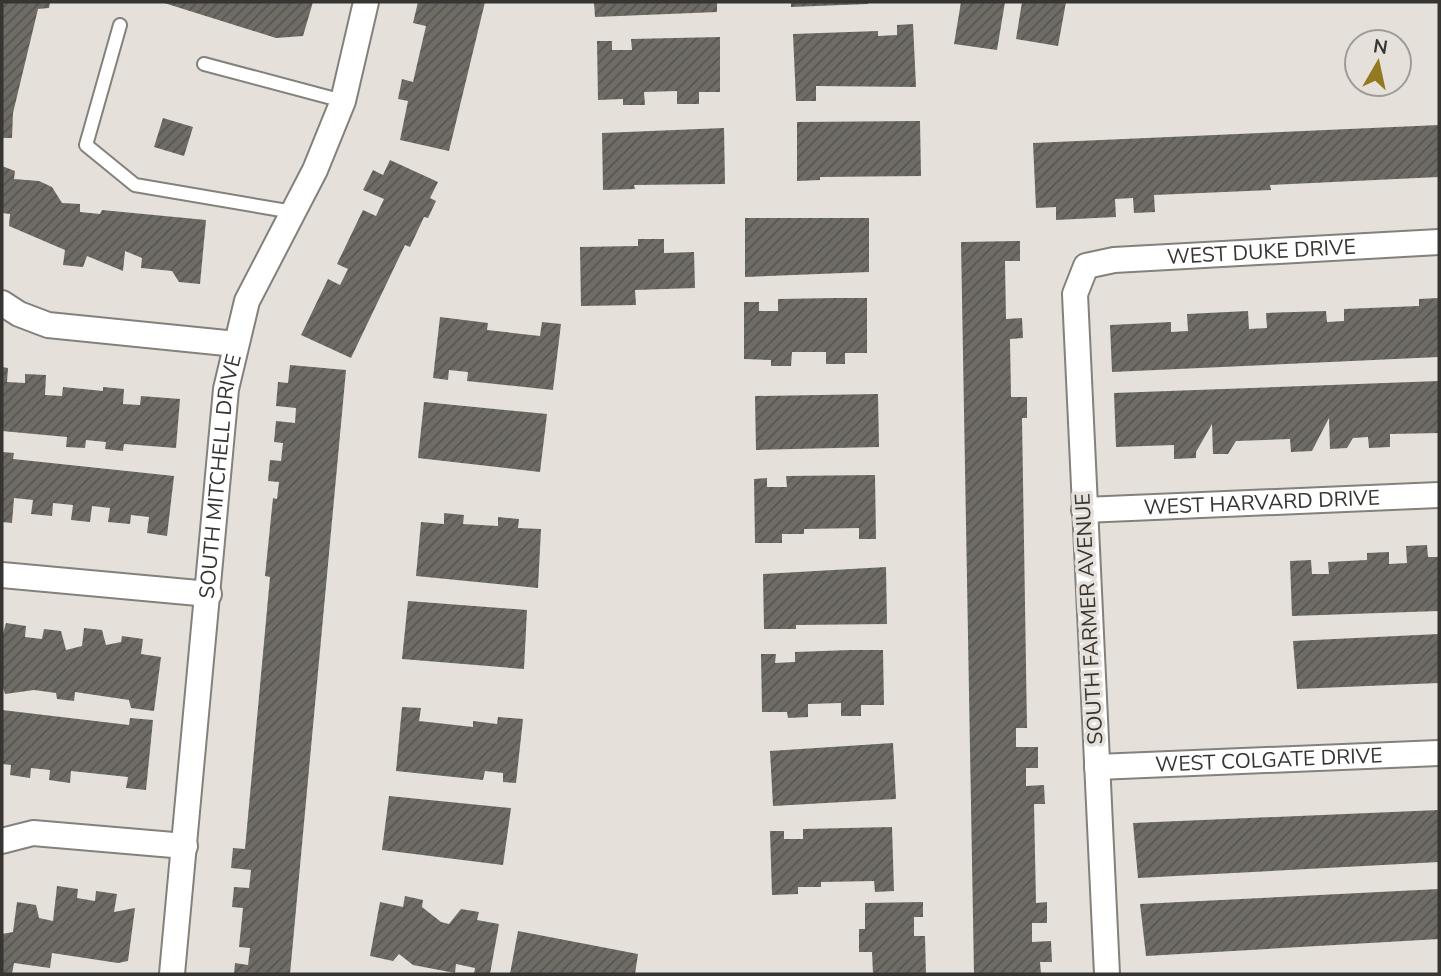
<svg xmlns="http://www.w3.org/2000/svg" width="1441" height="976" font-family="'Nunito Sans',sans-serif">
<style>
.building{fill:url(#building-hatch)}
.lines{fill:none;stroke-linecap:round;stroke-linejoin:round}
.lane-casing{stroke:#84807b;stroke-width:16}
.street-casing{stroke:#84807b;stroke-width:28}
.lane{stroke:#fff;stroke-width:12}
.street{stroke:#fff;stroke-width:24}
.labels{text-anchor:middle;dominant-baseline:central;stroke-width:7;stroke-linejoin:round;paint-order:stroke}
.street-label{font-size:21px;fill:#373532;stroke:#e5e1da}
</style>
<defs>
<pattern id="building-hatch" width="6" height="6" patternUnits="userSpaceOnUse" patternTransform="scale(1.75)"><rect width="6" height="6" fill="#6f6c66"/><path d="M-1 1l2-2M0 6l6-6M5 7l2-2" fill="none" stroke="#575550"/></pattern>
</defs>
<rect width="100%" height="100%" fill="#e5e1da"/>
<path class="building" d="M2,2H50L49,8L38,9L13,113L12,138H2Z
M161,2H313L303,36L276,38Z
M418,2H485L449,151L400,140L408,101L398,99L402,79L413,82L426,26L413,23Z
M594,2H717V12L595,17Z
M791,2H868V4L791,7Z
M961,2H1005L997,50L954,44Z
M1022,2H1066L1058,46L1016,39Z
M913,24L916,87L816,86V101H796L793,34L878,31V36L897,35V25Z
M720,37V92H699V104H677V91L644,92L645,105H623V99L598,100L597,41H612V50H632L631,39Z
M163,118L193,127L184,156L154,147Z
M920,121L921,176L820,177V180L797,181V122Z
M1439,125V177L1270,185L1271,190L1154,195L1155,212L1134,213L1133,198L1115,199L1116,217L1056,220V207L1036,208L1033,143Z
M724,128L725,184L634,185L635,189L603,190L602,133Z
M390,160L438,182L430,198L436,201L428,218L424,217L410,247L405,245L351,358L301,335L328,279L340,285L348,269L337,264L363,210L376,216L384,199L363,190L373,170L383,175Z
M2,166L15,171L14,179L39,181L52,187L62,203L80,204V212L100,214L102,210L206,220L200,284L179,282L172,271L141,268L142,258L125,251L123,271L87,256L83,267L63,265L65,250L9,226L10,214L2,213Z
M745,218H869V272L745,277Z
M638,239H664V253L694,252L695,288L635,290L636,305L581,306L580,247L638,246Z
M1020,241V261H1005L1006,319L1022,318L1023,338L1010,339L1011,397H1027V418H1022L1027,728H1016V747H1038V768H1026V786L1044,785L1045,804H1034L1036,903L1047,902V923H1032V942L1051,941L1052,962H1040L1041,974H974L961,242Z
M835,298H867V353H845V364H826V352H792L791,366H771V360L744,359V302H759V311H778V299Z
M1439,298V357L1112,372L1110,325L1171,322V332L1188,331L1187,314L1248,311L1249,329L1267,328L1266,313L1326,311L1327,322L1344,321V309L1419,306V299Z
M440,317L488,323L487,330L540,336L542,322L561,324L553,390L467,381L468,372L449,370L448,380L433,378Z
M290,365L346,370L290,974H234L235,963L248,965L250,948L239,947L243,908L232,907L234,887L249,888L251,870L231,868L233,848L245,849L270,577L265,576L273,498L277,499L279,482L268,481L270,460L281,461L283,443L274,442L276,421L295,423L296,408L276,406L278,382L288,383Z
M2,367L8,368L7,382L25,383V374L46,375L45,395L62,396L63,387L103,391V387L124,389L123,404L140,405L141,396L180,399L176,448L124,444L123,451L105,449L106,442L86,440L85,448L66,447L67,437L2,431Z
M1439,381V433L1390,434V447L1369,448L1368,437L1353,438L1347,448L1330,449L1329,418L1312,451L1291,452L1290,439L1236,441L1228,454H1213L1212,424L1196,452V458L1174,459V445L1116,447L1114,393Z
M878,394L879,447L756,450L755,396Z
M424,402L547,414L540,472L418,458Z
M2,452L14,453L13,459L174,476L167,536L147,533L149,517L131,515L130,524L108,522L110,508L92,506L90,522L71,520L73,505L53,503L52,516L31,514L33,500L14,498L12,523L2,522Z
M875,475L876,539H859V528L804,529V534H782V543H755L754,479L767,478V487H787L786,476Z
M444,513L464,515L463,524L498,526V517L519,519L518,528L541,529L538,588L416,576L421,522L444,524Z
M1427,545L1428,557H1439V611L1292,616L1290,561L1311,560L1312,574H1329L1328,562L1367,560V553L1389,552V564L1407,563L1406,546Z
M886,567L887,624L796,625V629H764L763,574Z
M408,601L527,610L524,669L402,659Z
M6,623L26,626L25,637L42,639L44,629L61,631L66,650L82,646L84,628L102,630L106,645L121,642L122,636L143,639L141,654L161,657L154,711L131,708L129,700L75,692L74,701L57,699L56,693L34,690L5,694L2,685V637Z
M1439,634V683L1297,689L1293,641Z
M851,650H883L884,705H861V716H841V703L808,704V717L788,718L787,712H762L761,654H776L775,663L795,662V652Z
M402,707L421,708L419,721L473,727V721L497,724L498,717L523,719L516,783L503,782V773L485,771L483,780L396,771Z
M2,710L129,725L130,718L153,720L146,790L126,788L128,777L71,771L70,783L49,780L50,770L31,768L30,778L10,775L11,765L2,764Z
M893,743L896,799L773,806L770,751Z
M389,796L511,808L503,865L382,850Z
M1439,810V862L1138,878L1133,823Z
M892,827L894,891L875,892L874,881L821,882V887H798V894L772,895L770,831H784V839H803V829Z
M57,886L78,889L77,898L95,901L96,891L117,894L114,912L135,908L128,961L118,963L52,953L50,968L14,963L12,974H2V934L13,932L17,902L36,905L39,918L53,921Z
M1439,889V939L1146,956L1140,904Z
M405,896L423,900L422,907L441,922L449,924L461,909L479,912L477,920L499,924L490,974H474L475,968L456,964L455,973L413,965L399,954L393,961L370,956L380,902L403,907Z
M923,902V917H914V936H925L926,974H873L872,952H859V929H865V903Z
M518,931L638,954L635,974H510Z"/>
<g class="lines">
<defs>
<path id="lane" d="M120,25L86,145L135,185L293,212
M204,64L343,101"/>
<g id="street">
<path d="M2,303L19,314L48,325L236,344"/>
<path id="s1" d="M1084,510L1439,495"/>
<path d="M2,575L209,594"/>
<path id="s2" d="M1097,767L1439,753"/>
<path d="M2,841L33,833L185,846"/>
<path id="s3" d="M172,974L226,389L247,301L315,170L343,101L366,2"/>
<path id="s4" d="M1107,974L1075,294L1086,266L1114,260L1439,242"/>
</g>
</defs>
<use href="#lane" class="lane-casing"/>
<use href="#street" class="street-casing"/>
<use href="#lane" class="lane"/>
<use href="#street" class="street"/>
</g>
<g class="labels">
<g class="street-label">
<text stroke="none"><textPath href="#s4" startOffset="887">WEST DUKE DRIVE</textPath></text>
<text stroke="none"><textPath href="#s3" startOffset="500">SOUTH MITCHELL DRIVE</textPath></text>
<text stroke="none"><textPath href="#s1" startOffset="178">WEST HARVARD DRIVE</textPath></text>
<text transform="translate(1089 619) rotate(-93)">SOUTH FARMER AVENUE</text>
<text stroke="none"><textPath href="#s2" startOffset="172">WEST COLGATE DRIVE</textPath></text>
</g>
</g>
<rect width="1441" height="976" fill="none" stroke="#373532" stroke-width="7"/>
<g transform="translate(1378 63) rotate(9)"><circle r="33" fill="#e5e1da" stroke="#9f9c97" stroke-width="2"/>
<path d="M0-5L12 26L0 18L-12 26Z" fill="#947920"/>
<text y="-10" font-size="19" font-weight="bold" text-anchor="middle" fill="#373532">N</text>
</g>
</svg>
